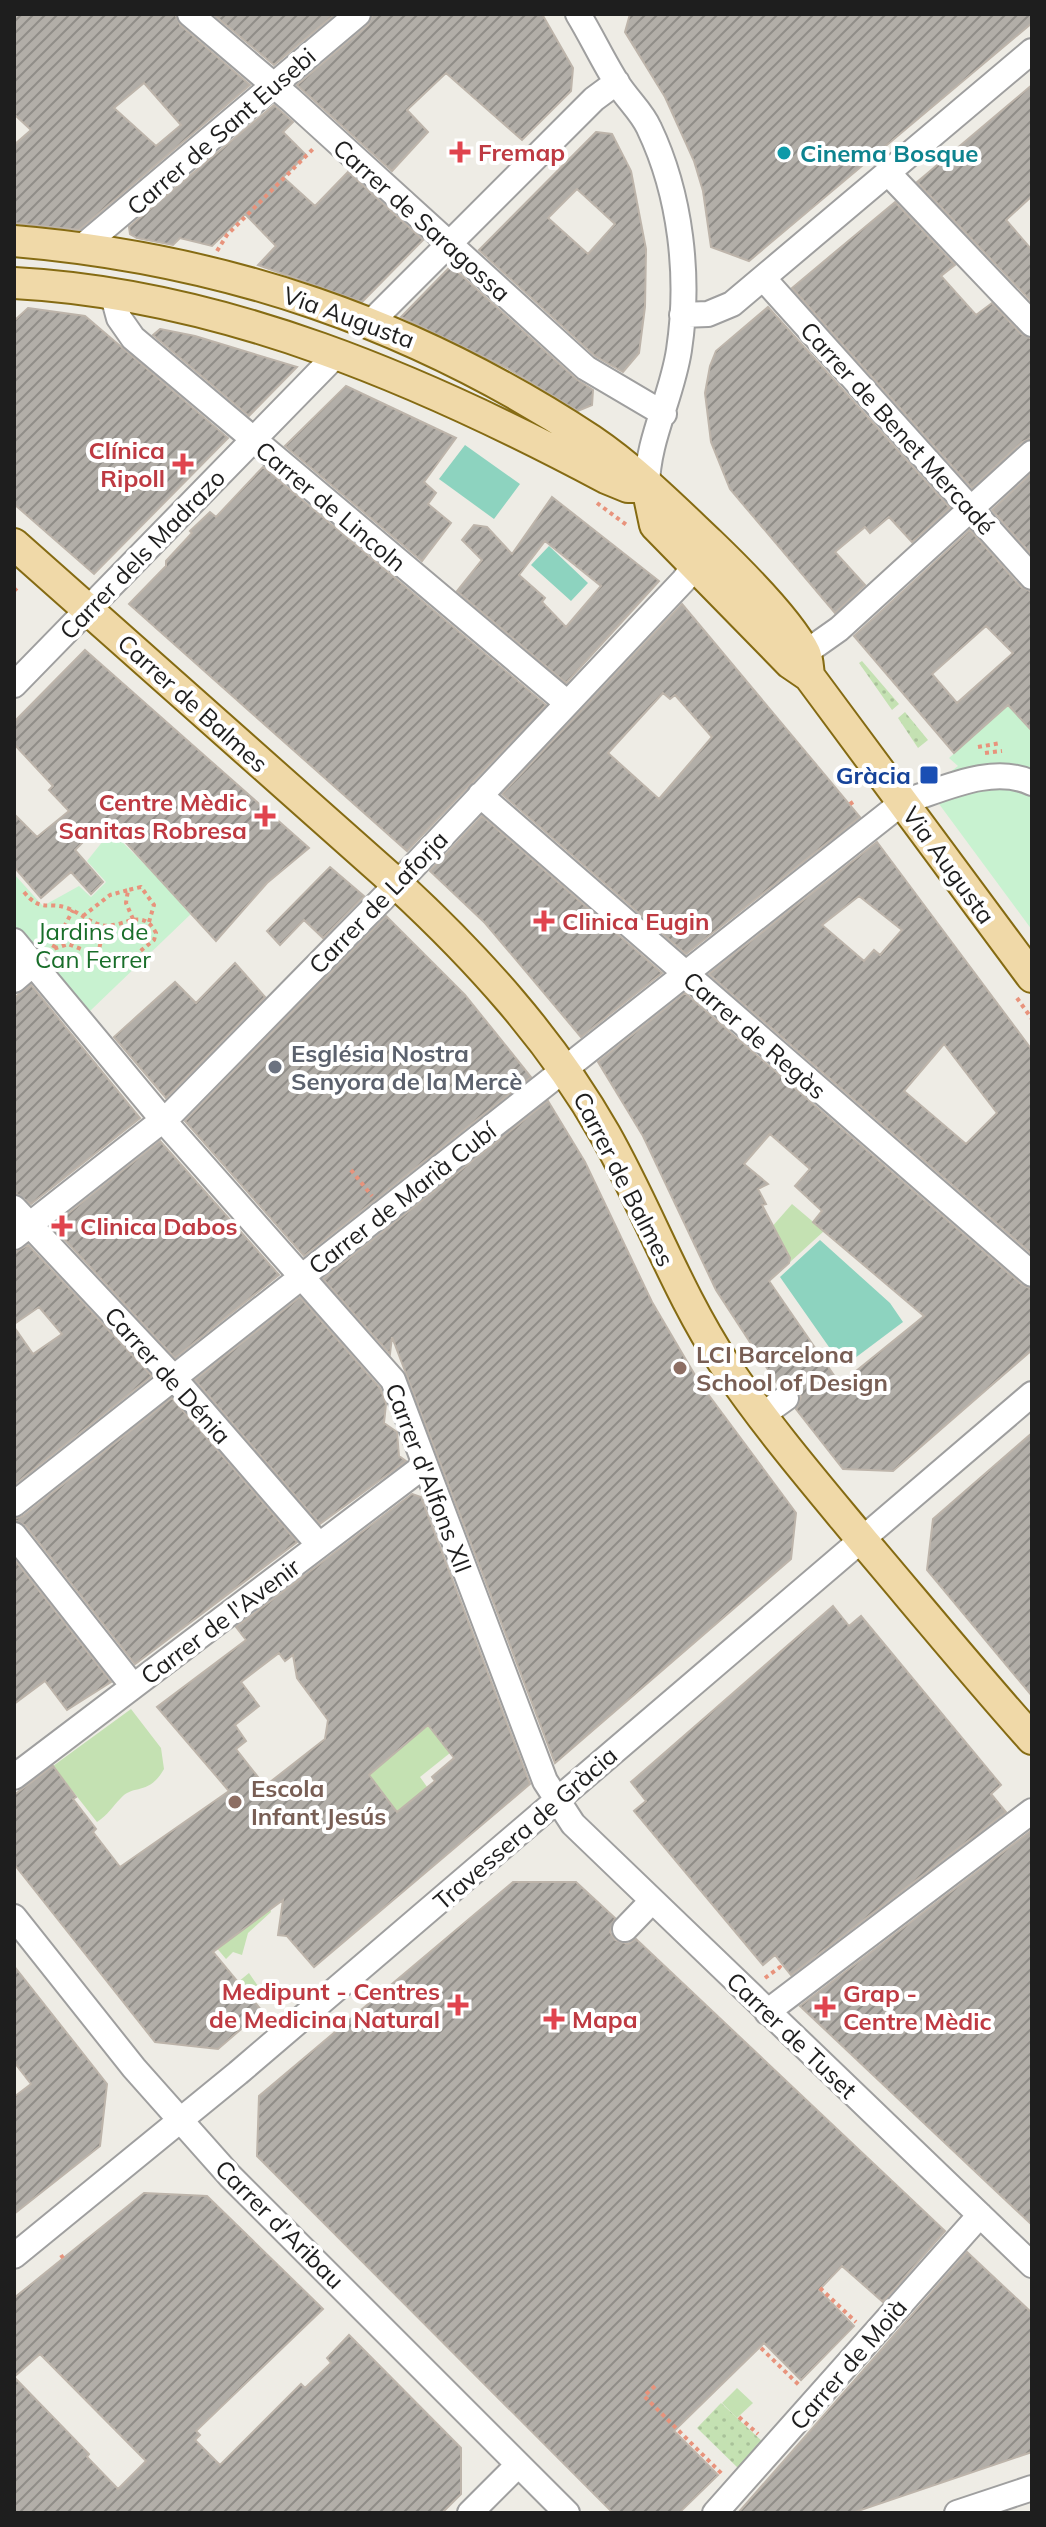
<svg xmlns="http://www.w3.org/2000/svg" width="1046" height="2527" font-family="Mulish,sans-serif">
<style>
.grass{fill:url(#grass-dots)}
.park{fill:#c8f2d0}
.garden{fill:#c4e1b2}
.pitch{fill:#8dd3bf}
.building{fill:url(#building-hatch);stroke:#bdb4aa;stroke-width:2;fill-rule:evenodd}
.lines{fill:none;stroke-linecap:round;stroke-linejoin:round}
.minor-casing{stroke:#9f9f9f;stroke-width:28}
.major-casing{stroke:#856b13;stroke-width:34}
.path{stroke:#e8937c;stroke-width:4;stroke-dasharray:4 4;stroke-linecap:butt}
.minor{stroke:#fff;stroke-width:24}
.major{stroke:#f0d9a8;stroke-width:30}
.health-dot{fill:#e0444e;stroke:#fff;stroke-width:3}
.culture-dot{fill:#0f9aa8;stroke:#fff;stroke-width:3}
.transit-dot{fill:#1a4fb4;stroke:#fff;stroke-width:3}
.worship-dot{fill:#6b7280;stroke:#fff;stroke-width:3}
.education-dot{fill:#8d6e63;stroke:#fff;stroke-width:3}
.labels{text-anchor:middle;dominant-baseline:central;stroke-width:8;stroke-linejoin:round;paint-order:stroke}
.street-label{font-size:24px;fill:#1e1e1e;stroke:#fff}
.health-label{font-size:24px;font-weight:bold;fill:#be3a42;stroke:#fff;text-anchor:start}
.culture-label{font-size:24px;font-weight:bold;fill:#0d838f;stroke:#fff;text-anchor:start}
.transit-label{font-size:24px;font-weight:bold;fill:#164399;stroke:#fff;text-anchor:end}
.park-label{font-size:24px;fill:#196e2a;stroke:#fff}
.worship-label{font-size:24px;font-weight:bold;fill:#5b616d;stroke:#fff;text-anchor:start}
.education-label{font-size:24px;font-weight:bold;fill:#785e54;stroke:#fff;text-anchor:start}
</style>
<defs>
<pattern id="grass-dots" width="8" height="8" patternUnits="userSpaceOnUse" patternTransform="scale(2)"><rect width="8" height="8" fill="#c4e1b2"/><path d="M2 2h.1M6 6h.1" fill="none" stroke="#a8c199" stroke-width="1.8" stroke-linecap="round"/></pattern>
<pattern id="building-hatch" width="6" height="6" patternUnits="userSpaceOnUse" patternTransform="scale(2)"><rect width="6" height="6" fill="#b2aea8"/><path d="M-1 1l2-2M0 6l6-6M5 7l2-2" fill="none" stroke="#908d88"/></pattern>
</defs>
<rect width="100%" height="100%" fill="#eeece5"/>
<path class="grass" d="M862,661L899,704L892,710L859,663Z
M905,712L928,740L918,748L898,718Z
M721,2403L765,2444L741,2471L697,2428Z"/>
<path class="park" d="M1008,705L1032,731V930L928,789L958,766L949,758Z
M111,831L193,912L90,1011L14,924V874L43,906L79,886L91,897L106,882L87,861Z"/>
<path class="garden" d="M792,1204L824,1231L789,1263L770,1229Z
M131,1709L161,1748L164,1769C149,1796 133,1784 121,1798C112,1807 108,1815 97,1822L53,1766Z
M428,1725L450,1753L420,1777L430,1791C415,1795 406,1801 400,1816L369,1775Z
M270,1909L271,1912L248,1933L242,1955L233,1952L226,1959L215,1946Z
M249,1973L260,1989L255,1993L260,1998L254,2002L238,1982Z
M737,2388L753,2403L737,2418L722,2403Z"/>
<path class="pitch" d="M465,445L520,484L494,519L439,479Z
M549,546L588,583L571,601L531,565Z
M820,1240L890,1303L903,1322L843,1367L780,1277Z"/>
<path class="building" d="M14,14H175L180,25L250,85L79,230L14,223V145L31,130L14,114ZM144,83L181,125L156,146L114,108Z
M213,14H335L274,65Z
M373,14H542L573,68L571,91L522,140L446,73L407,110L428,132L392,171L297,85L368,25Z
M630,14H1032V23L749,261L711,247L703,191L694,161L665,97L625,32Z
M1032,85V196L1006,220L1032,250V302L917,182Z
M274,105L293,122L283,132L306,155L283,177L315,206L348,172L423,240L362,302L258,265L276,246L245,214L212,246L180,238L173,245L137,238L130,234L129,227Z
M596,132L612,134L631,171L646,249L645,307L639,353L623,372L595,356L479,250ZM577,189L615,224L588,254L548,218Z
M895,202L955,265L941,276L976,315L992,303L1021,334L1032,339V438L1022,442L972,488L792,288Z
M451,266L576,379L593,390L592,405L578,411L507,368L401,317Z
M768,307L950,508L912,542L889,517L870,533L865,527L835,552L865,585L835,613L730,489L711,442L705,393L710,366L716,351Z
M28,308L85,316L228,438L94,574L14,504V321Z
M160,329L195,336L297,367L249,416L153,335Z
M346,386L456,438L424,482L436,493L428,504L451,523L422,561L285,446Z
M263,467L546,705L407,851L129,604L166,566V561L192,533L190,531L210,512L216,517Z
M1032,473V555L992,510Z
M552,497L659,581L566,683L457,591L482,560L462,540L474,525L487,527L512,554ZM545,541L601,586L566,627L542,602L545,598L519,575Z
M970,530L1021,587L1032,592V731L1008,705L954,753L854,636ZM986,626L1013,653L957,703L932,674Z
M682,604L860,817L686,954L502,794ZM663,693L670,699L675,695L712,737L659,799L608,753Z
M85,650L309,848L267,883L216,941L109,824L102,831L98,827L75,850L103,882L91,894L71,872L41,898L14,867V814L37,837L69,811L49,790L53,786L14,744V722Z
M482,816L662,973L581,1037L485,923L430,871Z
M877,842L1032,1050V1254L709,974ZM859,896L902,930L880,955L874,950L864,961L822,925ZM944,1044L997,1113L966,1144L904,1091Z
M330,867L364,896L323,938L304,920L280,945L267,931Z
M386,916L465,995L531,1077L304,1256L185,1121Z
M235,963L265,997L166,1098L114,1037L175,982L196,1003Z
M31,985L140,1118L31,1204L14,1192V998Z
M685,993L1022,1285L1032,1289V1350L893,1471L843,1469L796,1409L801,1397L798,1389L791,1384L778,1385L716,1290L643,1136L598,1062ZM770,1134L810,1169L795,1186L822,1211L813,1222L924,1316L840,1384L769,1281L789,1263L790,1258L762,1205L766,1204L758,1189L768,1184L744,1164Z
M548,1101L585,1162L652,1302L699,1382L796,1513L791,1559L555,1763L392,1337L390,1354L323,1279Z
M160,1141L279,1275L175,1358L52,1226Z
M28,1245L152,1376L14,1485V1327L33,1354L62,1334L39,1307L14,1324V1253Z
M300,1297L380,1388L386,1404L384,1423L397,1432L399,1456L406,1461L320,1524L195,1380Z
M172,1398L297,1542L135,1664L26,1526L14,1519L23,1516Z
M1032,1433V1696L927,1570L933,1519Z
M412,1494L421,1497L530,1784L314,1967L287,1936L278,1935L283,1900L213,1952L262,2011L218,2049L155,2042L14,1864V1795L53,1766L76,1797L73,1799L96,1829L93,1832L120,1867L229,1791L157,1707L246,1640L236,1627ZM279,1653L285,1661L293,1655L297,1678L328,1720L325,1739L265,1786L236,1749L246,1741L235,1725L259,1706L241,1682ZM428,1725L454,1758L432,1777L435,1781L397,1812L369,1775Z
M14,1559L111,1682L67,1710L45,1681L14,1704Z
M833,1606L849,1626L861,1616L1001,1785L991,1794L1006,1812L791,1975L775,1955L763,1965L634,1811L646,1801L631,1782Z
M1032,1830V2225L800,2006Z
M513,1882H576L615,1918L610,1932L615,1940L628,1944L636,1939L945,2231L883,2302L842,2266L819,2290L854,2326L801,2380L764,2343L674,2431L718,2475L679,2513H613L257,2156L259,2096Z
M14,1966L107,2084L100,2146L14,2214V2097L31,2084L14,2062Z
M144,2193L207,2196L323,2309L196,2431L200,2435L195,2440L220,2465L301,2384L305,2388L331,2363L327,2358L349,2335L461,2448V2494L442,2513H14V2298ZM40,2354L146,2461L118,2489L87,2457L89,2454L14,2377Z
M967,2252L1032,2313V2452L852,2513H738Z"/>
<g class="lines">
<defs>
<path id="minor" d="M190,14L290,99L586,368L664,414
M578,14C592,37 603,61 617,83C627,99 642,112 649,128C681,195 690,277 679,350C672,397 647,440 647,487
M889,174L1032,324
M83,246L358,14
M764,279L1032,577
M113,296L119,318L133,338L566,702
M682,315L708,314L732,304L1032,51
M371,322L594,99L617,82
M805,653L839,629L1032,453
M14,685L337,354
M480,795L1032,1274
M14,941L163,1120L393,1380L545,1781L573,1824L1032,2265
M14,980L34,963
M14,1208L173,1377L319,1545
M14,1237L173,1112L397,884L684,580L695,564L698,551
M761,1416L786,1398
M14,1504L903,802C942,790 992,764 1032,783
M14,1535L133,1686
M14,1777L425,1465
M14,1917L134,2068L230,2176L567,2513
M625,1929L651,1902
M767,2012L1032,1811
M14,2256L238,2073L1032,1394
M470,2513L518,2465
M715,2513L980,2215
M957,2513L1032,2488"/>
<path id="major" d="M14,241C226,259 413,323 591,440C634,469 673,508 710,543C737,569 789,620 805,653C808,659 808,669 809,676
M14,283C223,294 424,381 606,478L628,487H645
M647,487L655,525L790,663L809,676L1032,977
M14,544L397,884C477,958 551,1039 605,1134C648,1210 677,1292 725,1365C767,1427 815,1483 863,1541C919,1607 974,1674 1032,1739"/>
</defs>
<use href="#minor" class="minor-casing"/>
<use href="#major" class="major-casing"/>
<path class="path" d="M217,251L227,235L315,147
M597,503L628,526
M14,591L19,586
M978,747L1001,743
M985,753L1002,751
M850,804L853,802
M24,892C41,913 47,901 67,908C79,912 89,922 101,925C122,930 142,905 156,933L154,940L123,965L68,944L50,950
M83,916L110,895L128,890
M133,919L126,903L128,890L141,887L154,905L149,922
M53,948L73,910
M98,955L104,925
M1017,998L1032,1019
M351,1170L372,1196
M765,1978L780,1967L783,1971
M61,2255L63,2258
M820,2288L856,2322
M761,2348L800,2386
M655,2386L644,2396L722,2474
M739,2417L758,2434"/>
<use href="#minor" class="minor"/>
<use href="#major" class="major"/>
</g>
<g class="health-dot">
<path d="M456 140h8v8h8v8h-8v8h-8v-8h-8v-8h8z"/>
<path d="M179 452h8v8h8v8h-8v8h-8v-8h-8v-8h8z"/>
<path d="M261 804h8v8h8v8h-8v8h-8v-8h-8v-8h8z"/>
<path d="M540 909h8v8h8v8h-8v8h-8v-8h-8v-8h8z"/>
<path d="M58 1214h8v8h8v8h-8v8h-8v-8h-8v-8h8z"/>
<path d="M454 1993h8v8h8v8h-8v8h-8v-8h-8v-8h8z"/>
<path d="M821 1995h8v8h8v8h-8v8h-8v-8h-8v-8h8z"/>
<path d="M550 2007h8v8h8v8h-8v8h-8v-8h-8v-8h8z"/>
</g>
<circle class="culture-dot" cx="784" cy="153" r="8"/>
<rect class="transit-dot" x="919" y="765" width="20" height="20" rx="4"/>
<circle class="worship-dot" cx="275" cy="1067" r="8"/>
<g class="education-dot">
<circle cx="680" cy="1368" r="8"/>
<circle cx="235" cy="1802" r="8"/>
</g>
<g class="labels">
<g class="street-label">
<text transform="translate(221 131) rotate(-41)">Carrer de Sant Eusebi</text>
<text transform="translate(422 220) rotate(42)">Carrer de Saragossa</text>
<text transform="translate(349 317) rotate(20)">Via Augusta</text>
<text transform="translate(898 428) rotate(48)">Carrer de Benet Mercadé</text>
<text transform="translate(331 506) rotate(40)">Carrer de Lincoln</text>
<text transform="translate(142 554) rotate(-46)">Carrer dels Madrazo</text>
<text transform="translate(193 703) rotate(42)">Carrer de Balmes</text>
<text transform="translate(949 865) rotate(54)">Via Augusta</text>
<text transform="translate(378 902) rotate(-46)">Carrer de Laforja</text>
<text transform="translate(755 1035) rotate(41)">Carrer de Regàs</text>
<text transform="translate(624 1179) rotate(63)">Carrer de Balmes</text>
<text transform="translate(402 1198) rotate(-38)">Carrer de Marià Cubí</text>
<text transform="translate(168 1375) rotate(48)">Carrer de Dénia</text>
<text transform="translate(429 1478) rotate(69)">Carrer d'Alfons XII</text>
<text transform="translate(220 1621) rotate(-37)">Carrer de l'Avenir</text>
<text transform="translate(525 1828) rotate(-41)">Travessera de Gràcia</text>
<text transform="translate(792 2035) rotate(44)">Carrer de Tuset</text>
<text transform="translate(280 2224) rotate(45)">Carrer d'Aribau</text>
<text transform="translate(848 2364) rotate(-49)">Carrer de Moià</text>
</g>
<g class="health-label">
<text x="478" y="152">Fremap</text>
<text x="165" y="450" text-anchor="end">Clínica<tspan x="165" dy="28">Ripoll</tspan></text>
<text x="247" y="802" text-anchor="end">Centre Mèdic<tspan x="247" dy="28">Sanitas Robresa</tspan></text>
<text x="562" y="921">Clinica Eugin</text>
<text x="80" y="1226">Clinica Dabos</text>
<text x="440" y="1991" text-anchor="end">Medipunt - Centres<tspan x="440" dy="28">de Medicina Natural</tspan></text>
<text x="843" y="1993">Grap -<tspan x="843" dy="28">Centre Mèdic</tspan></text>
<text x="572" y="2019">Mapa</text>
</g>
<g class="culture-label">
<text x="800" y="153">Cinema Bosque</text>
</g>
<g class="transit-label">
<text x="911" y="775">Gràcia</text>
</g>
<g class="park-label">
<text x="93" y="931">Jardins de<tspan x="93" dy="28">Can Ferrer</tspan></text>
</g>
<g class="worship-label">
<text x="291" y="1053">Església Nostra<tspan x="291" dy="28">Senyora de la Mercè</tspan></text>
</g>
<g class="education-label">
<text x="696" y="1354">LCI Barcelona<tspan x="696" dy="28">School of Design</tspan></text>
<text x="251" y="1788">Escola<tspan x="251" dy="28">Infant Jesús</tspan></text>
</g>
</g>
<rect width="1046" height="2527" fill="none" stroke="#1e1e1e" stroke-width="32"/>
</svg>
